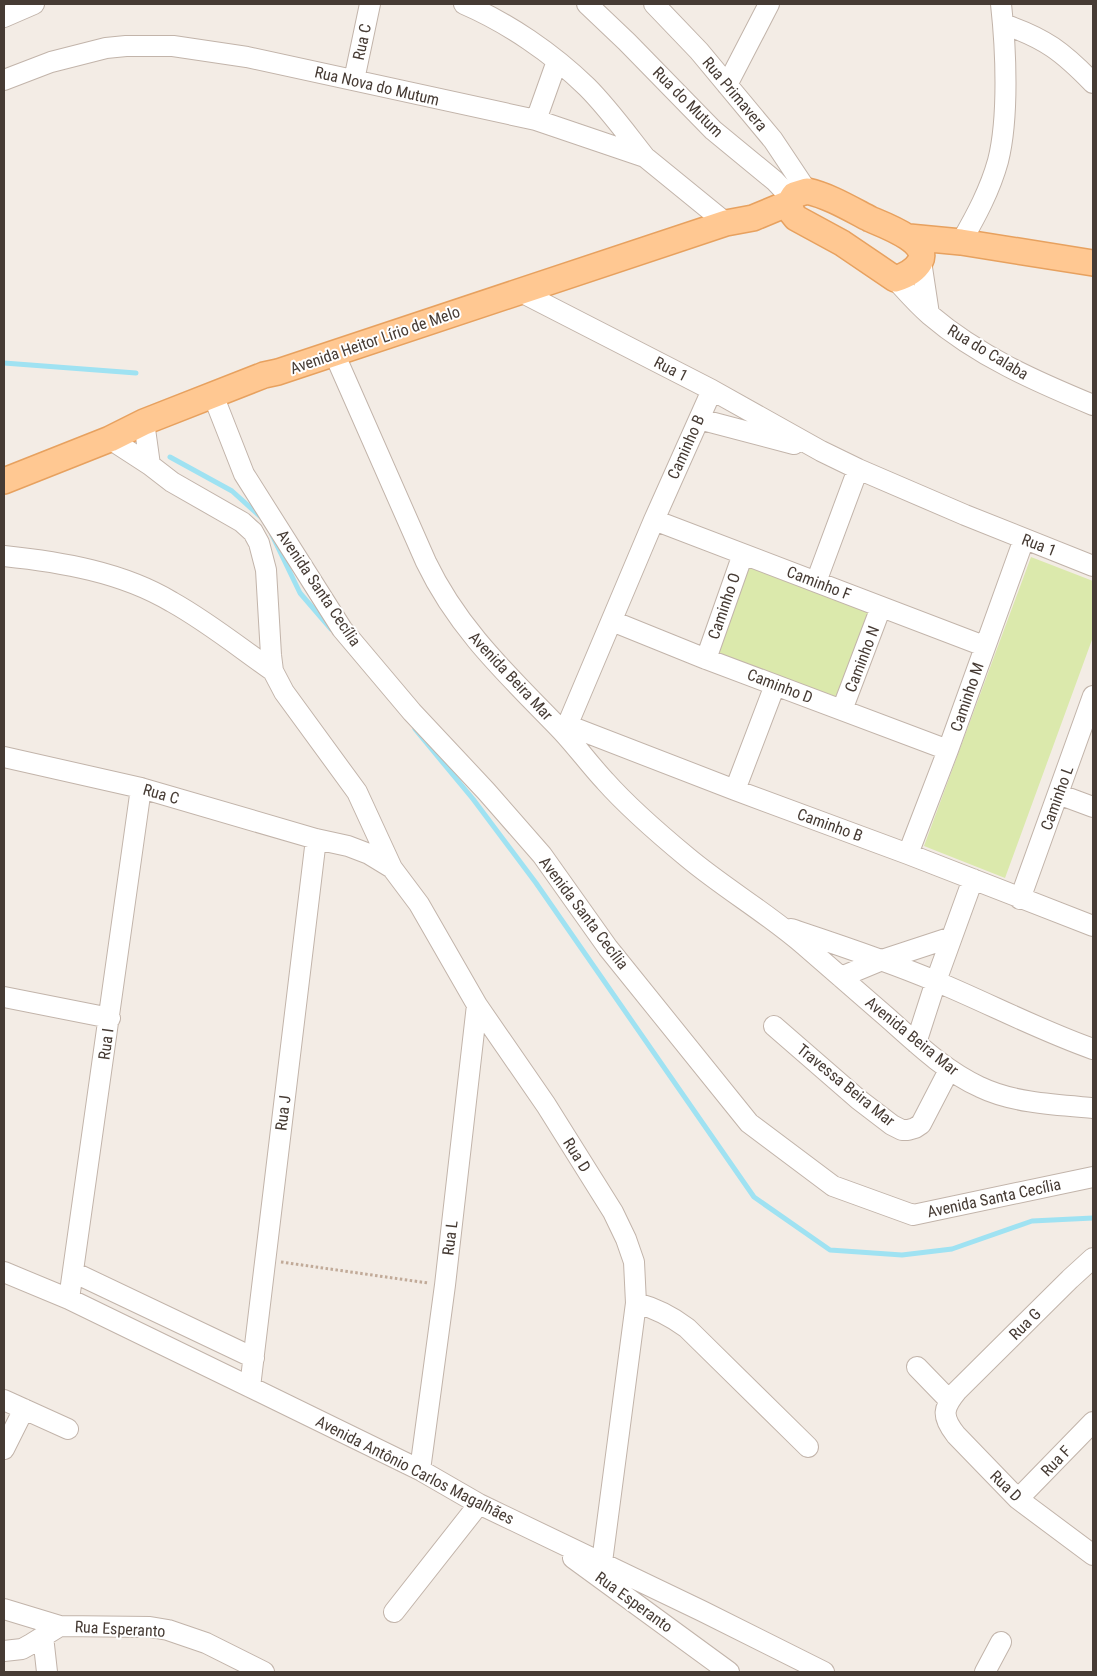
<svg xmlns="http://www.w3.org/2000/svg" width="1097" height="1676" font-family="'Roboto Condensed',sans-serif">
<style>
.green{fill:#dbe9ac}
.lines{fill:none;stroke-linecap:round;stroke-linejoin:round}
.stream{stroke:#9fe2f2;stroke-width:5}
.minor-casing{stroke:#c2b4aa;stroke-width:22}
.major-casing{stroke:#e7a15f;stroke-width:28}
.path{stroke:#c1aa98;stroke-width:3;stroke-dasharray:2.5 2.5;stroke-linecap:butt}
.minor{stroke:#fff;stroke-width:20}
.major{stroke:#ffc892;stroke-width:25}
.labels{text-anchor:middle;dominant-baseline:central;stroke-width:4;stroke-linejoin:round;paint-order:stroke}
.street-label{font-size:16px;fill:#463b34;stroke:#fff}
</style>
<rect width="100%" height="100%" fill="#f3ece5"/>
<path class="green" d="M1031,557L1093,581V637L1005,878L924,846Z
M748,567L870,613L837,701L715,655Z"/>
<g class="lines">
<path class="stream" d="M4,363L136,373
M170,457L232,491L263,519
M272,535L300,593L331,629
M415,729L473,799L536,883L754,1197L830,1250L902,1255L952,1249L1032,1221L1093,1218"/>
<defs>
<path id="minor" d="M464,4C508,23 552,53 587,87C608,108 626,133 645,157
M587,4L627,42L713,130L775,181L791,198
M654,4L699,51L773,140L807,191
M4,17L34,4
M1003,24C1045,38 1063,52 1093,83
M4,80L51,62L106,48L126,46H173L247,57L536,120L645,157L726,223
M354,80L370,4
M727,85L769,4
M536,120L557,61
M961,242C976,216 990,190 998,161C1009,117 1006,49 1001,4
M921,261L929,314
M895,279C906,291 917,304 930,315C978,356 1035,381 1093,405
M519,291L712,390L821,451L858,469L965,515L1093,566
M334,353L426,562C459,631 510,677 562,731C577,747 590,765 605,781C630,809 658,833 687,857C724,888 767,913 804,945C832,969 860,994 888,1018C916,1043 945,1071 980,1087C1013,1103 1057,1105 1093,1108
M213,395L244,474L342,629L412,712L486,791L542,855L608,948L749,1123L833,1186L913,1215L1093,1177
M699,419L794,444
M144,422L150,465L172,482L242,522L253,532L259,543L266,570L271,655L273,671L284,692L357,792L392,868
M110,439L150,465
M654,520L984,646
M4,556C61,562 122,572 172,602C208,622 240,648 273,671
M816,582L858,469
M612,621L706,659L948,750
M706,659L743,554
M842,710L881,607
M567,725L735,790L908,854L1093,926
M564,733L654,520L712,390
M4,757L141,788L316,839L348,846L369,854L392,868L419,904L477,1005L546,1105L613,1212L626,1239L634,1262L636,1303L602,1562
M735,790L775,685
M1058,794L1093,807
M908,854L948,750L1024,539
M1020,899L1093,696
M791,929C839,945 888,961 935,981C988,1003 1039,1030 1093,1049
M841,977L882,960L952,937
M4,997L110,1018
M774,1026L858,1099L892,1125L902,1130H908L915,1128L921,1124L949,1070
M916,1043L936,981L973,879
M1093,1258L1070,1279L957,1391C943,1408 941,1416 956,1435L1018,1499L1093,1555
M4,1272L69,1299L250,1387L420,1470L479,1504L702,1611L824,1672
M73,1272L254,1358
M69,1299L141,788
M636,1303C655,1308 671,1316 687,1328L808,1447
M917,1367L949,1400
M250,1387L316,839
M4,1400L68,1429
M4,1449L24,1409
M420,1470L445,1285L477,1005
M1018,1499L1093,1422
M573,1558L729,1672
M4,1609L60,1626
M394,1612L479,1504
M43,1636L47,1672
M4,1651L22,1649L31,1644L60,1626L150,1627L168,1630L206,1643L264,1672
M985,1672L1001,1642"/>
<path id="major" d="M807,191C829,196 849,208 870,219C884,225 931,242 920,262C914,272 905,276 895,279L842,243L796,218L792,213L789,203L794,195Z
M909,237L961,242L1093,263
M4,481L110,439L144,422L264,375L278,372L726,223L753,218L789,203"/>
</defs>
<use href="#minor" class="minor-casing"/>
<use href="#major" class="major-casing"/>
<path class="path" d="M281,1262L428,1283"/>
<use href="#minor" class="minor"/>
<use href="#major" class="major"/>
</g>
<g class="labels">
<g class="street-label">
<text transform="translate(362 42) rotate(-78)">Rua C</text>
<text transform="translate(377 86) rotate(13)">Rua Nova do Mutum</text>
<text transform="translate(735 94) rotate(50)">Rua Primavera</text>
<text transform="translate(688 102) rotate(45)">Rua do Mutum</text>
<text transform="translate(375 340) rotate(-19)">Avenida Heitor Lírio de Melo</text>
<text transform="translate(988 352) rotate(31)">Rua do Calaba</text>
<text transform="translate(671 369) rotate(27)">Rua 1</text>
<text transform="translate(686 447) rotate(-66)">Caminho B</text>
<text transform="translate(1039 545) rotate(21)">Rua 1</text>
<text transform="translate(819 583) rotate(21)">Caminho F</text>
<text transform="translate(319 588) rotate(56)">Avenida Santa Cecília</text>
<text transform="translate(724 606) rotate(-71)">Caminho O</text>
<text transform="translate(862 659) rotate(-69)">Caminho N</text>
<text transform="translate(511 676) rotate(47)">Avenida Beira Mar</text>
<text transform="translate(780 686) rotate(21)">Caminho D</text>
<text transform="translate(967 697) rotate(-71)">Caminho M</text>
<text transform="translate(161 794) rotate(16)">Rua C</text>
<text transform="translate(1057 798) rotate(-70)">Caminho L</text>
<text transform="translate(830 825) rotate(20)">Caminho B</text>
<text transform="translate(584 913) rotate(53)">Avenida Santa Cecília</text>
<text transform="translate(912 1036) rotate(39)">Avenida Beira Mar</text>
<text transform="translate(106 1044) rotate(-82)">Rua I</text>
<text transform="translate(846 1085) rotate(39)">Travessa Beira Mar</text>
<text transform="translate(283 1113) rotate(-83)">Rua J</text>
<text transform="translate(577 1155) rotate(58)">Rua D</text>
<text transform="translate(994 1198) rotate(-12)">Avenida Santa Cecília</text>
<text transform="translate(450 1238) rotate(-83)">Rua L</text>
<text transform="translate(1025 1324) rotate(-45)">Rua G</text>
<text transform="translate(1056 1461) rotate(-46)">Rua F</text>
<text transform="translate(415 1470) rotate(27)">Avenida Antônio Carlos Magalhães</text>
<text transform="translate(1006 1486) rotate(44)">Rua D</text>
<text transform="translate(634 1602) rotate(36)">Rua Esperanto</text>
<text transform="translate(120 1629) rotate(3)">Rua Esperanto</text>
</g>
</g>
<rect width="1097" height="1676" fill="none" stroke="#463b34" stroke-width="10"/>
</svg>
